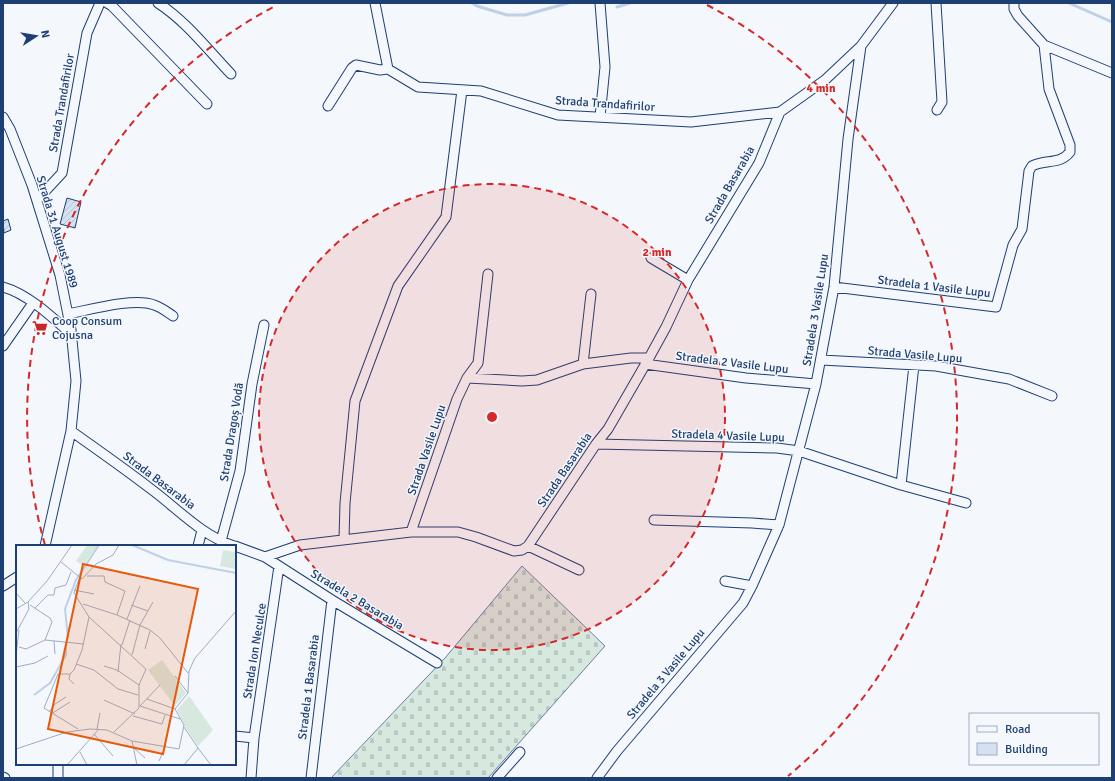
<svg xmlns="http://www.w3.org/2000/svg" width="1115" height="781" font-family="Signika,sans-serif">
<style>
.cemetery{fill:url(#cemetery-stones);stroke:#687fa3}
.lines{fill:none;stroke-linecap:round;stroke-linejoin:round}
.stream{stroke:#bed0e5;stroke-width:3}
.building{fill:url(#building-hatch);stroke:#1d3f73}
.street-casing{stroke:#1d3f73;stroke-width:11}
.street{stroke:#f4f7fb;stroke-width:9}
.ring{fill:none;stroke:#d62828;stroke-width:2;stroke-dasharray:7 5}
.labels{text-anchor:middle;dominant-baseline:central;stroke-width:3;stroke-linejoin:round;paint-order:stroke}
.street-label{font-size:12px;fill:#1d3f73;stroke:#f4f7fb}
.poi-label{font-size:12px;fill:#1d3f73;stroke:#f4f7fb;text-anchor:start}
.inset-river{fill:none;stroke:#bed0e5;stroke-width:2}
.inset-road{fill:none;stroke:#9eadc5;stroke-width:1}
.view{fill:#e8590c;fill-opacity:0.15;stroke:#e8590c;stroke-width:2}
.inset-edge{fill:none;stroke:#1d3f73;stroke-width:2}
.centre{fill:#d62828;stroke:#f4f7fb;stroke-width:2}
.ring-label{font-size:12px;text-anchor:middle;font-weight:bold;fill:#d62828;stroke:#f4f7fb;stroke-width:3;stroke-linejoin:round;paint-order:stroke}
</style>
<defs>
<pattern id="cemetery-stones" width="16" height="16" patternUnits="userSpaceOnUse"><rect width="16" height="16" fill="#d7e8df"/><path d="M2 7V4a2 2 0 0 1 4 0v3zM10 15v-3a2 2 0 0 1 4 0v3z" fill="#b8c8c3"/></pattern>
<pattern id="building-hatch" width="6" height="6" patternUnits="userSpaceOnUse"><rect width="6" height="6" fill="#d5e0f0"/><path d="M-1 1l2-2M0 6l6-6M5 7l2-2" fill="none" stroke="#b6c1d1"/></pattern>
</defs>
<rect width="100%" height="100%" fill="#f4f7fb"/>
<path class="cemetery" d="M522,566L605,646L488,778H331L445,658Z"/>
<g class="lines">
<path class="stream" d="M472,3L477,6L507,15H525L568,3
M1069,3L1112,22
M617,7L630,3"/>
</g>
<path class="building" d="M67,198L81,202L75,228L60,224Z
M8,219L11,230L4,233L3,221Z"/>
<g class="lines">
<defs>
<path id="street" d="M107,3L112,6L207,104
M158,3C186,21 208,50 231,74
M375,3L388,69L418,87L481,91L558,115L691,122L780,112
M600,3L605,67L600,117
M936,3L942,102L937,110
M1014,3V9L1018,16L1044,45L1112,73
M328,106L352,68L356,65L380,70L388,69
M3,117L10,129L32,185L60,275L71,330L76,381L71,431L45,546
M37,200L62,173L87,33L100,3
M651,258L688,280
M3,287C28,294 52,317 71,334
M834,287L996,307L1013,245L1022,229L1029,171L1032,166C1046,159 1060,165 1070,152V145L1049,89L1044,45
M68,314C89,310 135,297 154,305C161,307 167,312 173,316
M3,346L33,303
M821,360L936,366L1009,379L1052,396
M583,364L591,294
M645,364L746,378L816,384
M467,378L522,381L537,380L583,364L631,358H649
M71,431C98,450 125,469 151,489C178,509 201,535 234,546
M596,444L777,448L799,451L901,485L966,503
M901,485L914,365
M654,520L752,523L779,525
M411,532L457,399L467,378L478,363L488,274
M344,539L345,503L355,401L398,286L446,217L462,90
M221,541L240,471L252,384L264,325
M198,546L202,530
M235,546L265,557L300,545L411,532H458L476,537L514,551L522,550L528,546L596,444L608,429L649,358L666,327L688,280L759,163L780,112L825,80L861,46L893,3
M528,546L579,570
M265,557L332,600L437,663
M725,581L752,586
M3,586L17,577
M235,736L254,738
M58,764V778
M3,777L5,778
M251,778L254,738L279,566
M311,778L332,600
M497,778L520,752
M597,778L617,751L743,603L752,586L779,525L816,384L834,287L848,139L861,46"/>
</defs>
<use href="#street" class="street-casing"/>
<use href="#street" class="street"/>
</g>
<circle cx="492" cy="417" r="233" fill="#d62828" fill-opacity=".12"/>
<g class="ring">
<circle cx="492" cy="417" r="233"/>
<path d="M45 545A465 465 0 0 1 277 5M707 5A465 465 0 0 1 788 776"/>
</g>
<defs>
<symbol id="supermarket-bare" viewBox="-9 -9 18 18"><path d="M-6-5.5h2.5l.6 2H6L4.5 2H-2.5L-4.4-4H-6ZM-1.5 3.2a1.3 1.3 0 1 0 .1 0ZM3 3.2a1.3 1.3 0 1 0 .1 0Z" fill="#c62828" stroke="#f4f7fb" stroke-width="2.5" paint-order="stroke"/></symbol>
</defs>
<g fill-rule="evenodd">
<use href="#supermarket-bare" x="29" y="317" width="22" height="22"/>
</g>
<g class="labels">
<g class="street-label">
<text transform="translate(62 103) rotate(-80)">Strada Trandafirilor</text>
<text transform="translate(605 104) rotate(4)">Strada Trandafirilor</text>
<text transform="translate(730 185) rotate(-60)">Strada Basarabia</text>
<text transform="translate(57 232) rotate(73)">Strada 31 August 1989</text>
<text transform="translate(934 287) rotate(7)">Stradela 1 Vasile Lupu</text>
<text transform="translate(816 310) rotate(-81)">Stradela 3 Vasile Lupu</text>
<text transform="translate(915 355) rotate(5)">Strada Vasile Lupu</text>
<text transform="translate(732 363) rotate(7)">Stradela 2 Vasile Lupu</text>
<text transform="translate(232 432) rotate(-81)">Strada Dragoș Vodă</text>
<text transform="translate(728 436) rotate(2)">Stradela 4 Vasile Lupu</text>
<text transform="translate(427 450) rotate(-71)">Strada Vasile Lupu</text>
<text transform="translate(565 470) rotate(-56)">Strada Basarabia</text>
<text transform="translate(159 481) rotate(37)">Strada Basarabia</text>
<text transform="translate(357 600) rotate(31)">Stradela 2 Basarabia</text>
<text transform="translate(255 651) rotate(-81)">Strada Ion Neculce</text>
<text transform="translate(666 674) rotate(-50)">Stradela 3 Vasile Lupu</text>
<text transform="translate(309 687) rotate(-83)">Stradela 1 Basarabia</text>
</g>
<g class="poi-label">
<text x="52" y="321">Coop Consum<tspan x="52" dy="14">Cojusna</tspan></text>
</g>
</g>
<g transform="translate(16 545)">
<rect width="220" height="220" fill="#f4f7fb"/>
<path d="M146,115L170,148L159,161L132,125ZM173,151L197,185L182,201L170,183L161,165Z" fill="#d7e8df"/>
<path d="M71,0H82L67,21L60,16ZM207,5L220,7V24L204,21Z" fill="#d7e8df"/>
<path class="inset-river" d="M116,0L152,15L220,28M52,93L49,64L60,35L83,0M18,150L34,138L50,110V98"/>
<path class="inset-road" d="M45,17L66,34L80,19L97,10L103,0M71,31H88L89,37L109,46L101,70M63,34L58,48L73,72L130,124L123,140V163L98,187M58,45L78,49M0,48L9,58M67,59L101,70L134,85L144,93L172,128M14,60L34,73L36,77L29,95M115,60L132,66M19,63L32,50H38L39,43L50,40L55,27M0,64L12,57L31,36L56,0M111,74L124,41M0,88L13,64L12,57M38,96L39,109M106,100L114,75M3,102L10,104L29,95L68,99M129,104L134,86M116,110L124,80L137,57M0,111L3,85M60,119L78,125L102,144L122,150M88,121L101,125L123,140M0,122L19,118L32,111M102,127L105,99M54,129L53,134L58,139M159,131L172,148M131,154L159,164M88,155L119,169M124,161L164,174M124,161L144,140M159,164L172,148L173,126L179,113L220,66M33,167L39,159L50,152M35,169L54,157M117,171L146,179L149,170M62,184L28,163L42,129H54L58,125L66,105L73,72M81,184L84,168M78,189L97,211M116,196L121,220M182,203L195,220M0,204L51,187L74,184L91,185L116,196L163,204L168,180L159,164M119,204L129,213M64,207L71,220M143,216L150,200M51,220L83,184M168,220L182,203L168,182"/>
<path class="view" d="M67,19L182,44L147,209L32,184Z"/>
<rect width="220" height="220" class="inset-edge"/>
</g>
<circle cx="492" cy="417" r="6" class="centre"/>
<g class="ring-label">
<text x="821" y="92">4 min</text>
<text x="657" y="256">2 min</text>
</g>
<rect width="1115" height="781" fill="none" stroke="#1d3f73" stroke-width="8"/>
<rect x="969" y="713" width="130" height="52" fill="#f4f7fb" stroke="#9eadc5"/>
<rect x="977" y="726" width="20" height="6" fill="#f4f7fb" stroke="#9eadc5"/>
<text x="1005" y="733" font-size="12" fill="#1d3f73">Road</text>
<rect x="977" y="743" width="20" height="12" fill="#d5e0f0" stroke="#9eadc5"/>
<text x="1005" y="753" font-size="12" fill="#1d3f73">Building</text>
<g transform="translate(36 36) rotate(78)" stroke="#f4f7fb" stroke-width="3" paint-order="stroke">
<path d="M0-3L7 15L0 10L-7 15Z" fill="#1d3f73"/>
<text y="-6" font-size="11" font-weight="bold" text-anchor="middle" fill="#1d3f73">N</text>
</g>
</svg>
